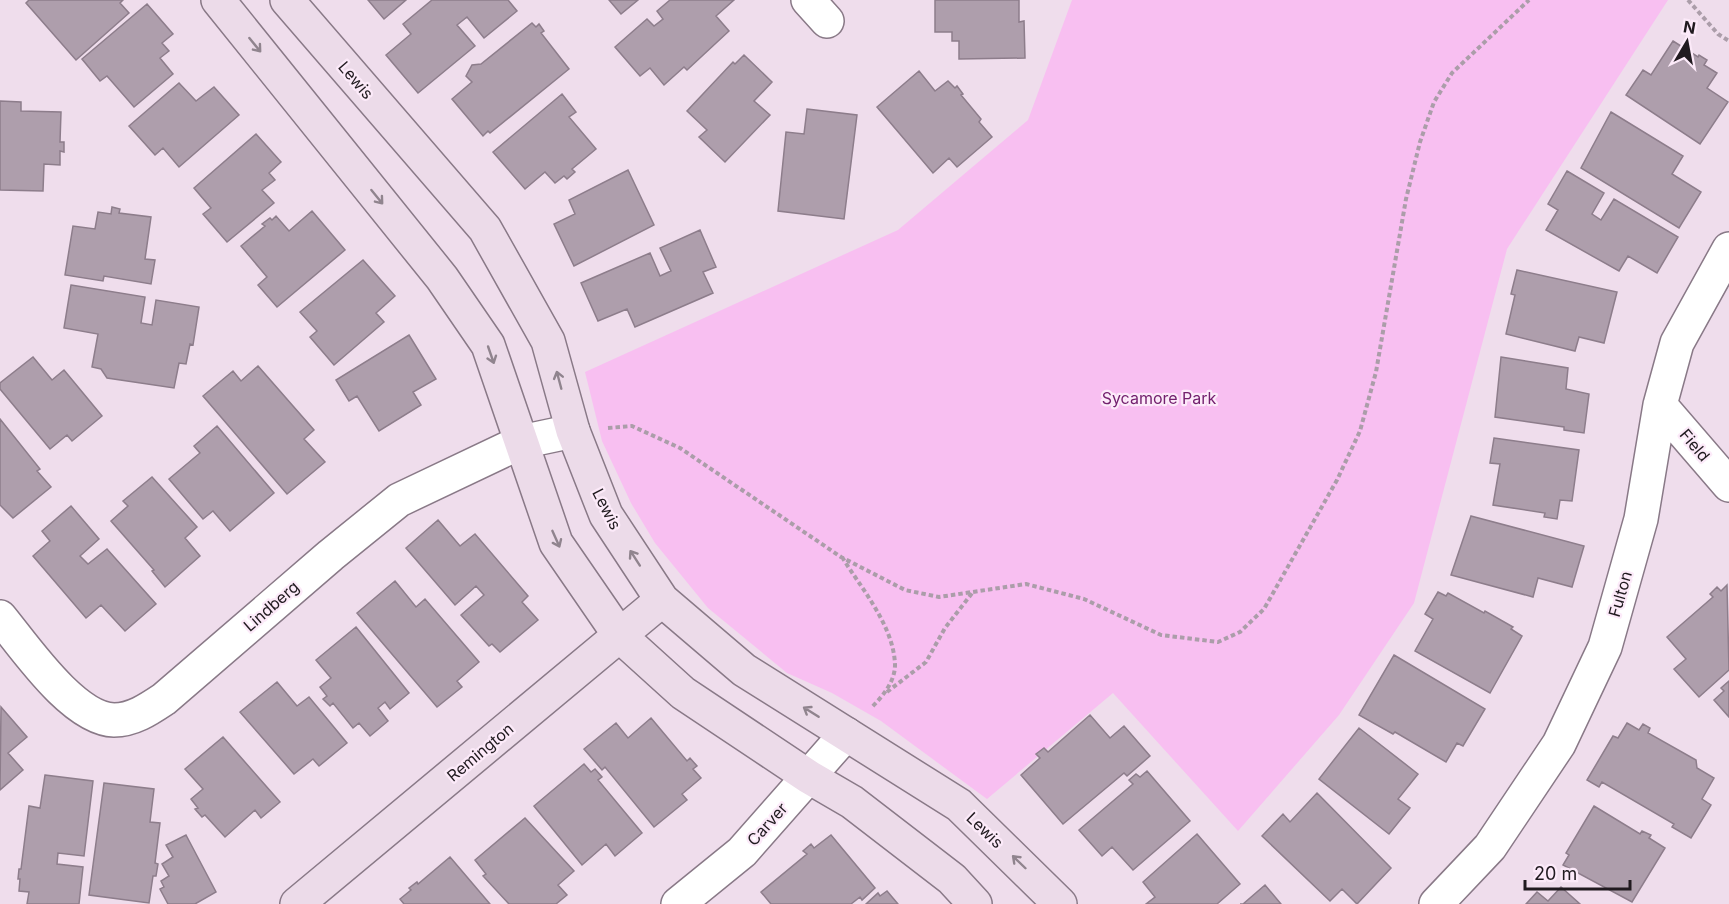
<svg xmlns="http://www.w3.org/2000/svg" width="1729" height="904" font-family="Inter,sans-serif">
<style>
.green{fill:#f8bff1}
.building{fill:#ae9eac;stroke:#8d7d8b;stroke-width:1.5}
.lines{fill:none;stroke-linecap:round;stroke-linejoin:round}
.street-casing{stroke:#897987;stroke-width:36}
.secondary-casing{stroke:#897987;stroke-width:36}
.path{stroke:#ab9da9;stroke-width:4;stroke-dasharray:4.5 3;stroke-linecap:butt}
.street{stroke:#fff;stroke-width:33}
.secondary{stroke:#ecdbe9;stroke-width:33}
.oneway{stroke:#90848e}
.labels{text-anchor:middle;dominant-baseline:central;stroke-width:4.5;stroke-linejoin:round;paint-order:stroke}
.street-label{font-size:16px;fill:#201a1f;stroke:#fceaf9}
.park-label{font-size:16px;fill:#73206e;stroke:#fceaf9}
</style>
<rect width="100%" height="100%" fill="#efddec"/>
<path class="green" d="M1072,0H1668L1507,249L1414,603L1339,715L1238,831L1113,693L987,799L881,721L832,693L787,673L708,608L655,543L631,503L602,441L585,372L898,230L1028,120Z"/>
<path class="building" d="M29,0H123L120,3L129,13L76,60L26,3Z
M368,0H406L384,19Z
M432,0H508L517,11L484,38L467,17L457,25L475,46L418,93L386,55L411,34L403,24Z
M609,0H638L621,14Z
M670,0H734L716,16L729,31L687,70L684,67L664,85L650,68L640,76L615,47L647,19L654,26L663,19L657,11Z
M935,0H1019V22L1024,21L1025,58L959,59V41H952V32H935Z
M147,4L173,34L162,43L169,51L160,58L173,74L134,107L107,76L100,81L82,59Z
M532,23L536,27L539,24L544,31L541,33L569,69L490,133L488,131L483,136L452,99L472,82L466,76L472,65L481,64Z
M1673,41L1698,57L1699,55L1707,60L1704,65L1717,73L1707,88L1728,102L1700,144L1626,95L1643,70L1651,75Z
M744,55L772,82L754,101L770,115L725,162L699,137L707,130L687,111L733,62L735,64Z
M919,71L935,91L948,81L955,88L957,86L963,94L961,95L981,119L979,122L992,137L957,167L949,158L933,173L877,107Z
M179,83L196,101L214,87L239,115L179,167L163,148L155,155L129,126Z
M562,94L576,112L569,117L596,149L572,169L575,172L567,179L564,176L555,183L545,172L525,189L493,152Z
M0,101L21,102V111L61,112L60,142H64V152L60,151V165L44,164L43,191L0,190Z
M807,109L857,115L844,219L778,211L786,132L804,134Z
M1611,112L1683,156L1672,174L1701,192L1679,228L1581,168Z
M256,134L281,162L269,173L275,180L262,190L274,203L227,242L203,214L211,208L194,188Z
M628,170L654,225L574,266L554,224L575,214L569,200Z
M1567,171L1604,193L1592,214L1601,220L1614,199L1678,237L1657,273L1628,256L1619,271L1546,230L1558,210L1548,204Z
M112,207L120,209L119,213L151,217L145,259L155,260L151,284L104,276L103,281L65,275L73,226L95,229L98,212L111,214Z
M312,211L345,250L277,307L258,285L267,277L241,246L265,226L262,224L270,218L272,220L276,216L289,231Z
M700,230L716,267L703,272L713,293L635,327L627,309L598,321L581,283L650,253L660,276L671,271L660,248Z
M363,260L395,296L376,313L384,322L334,365L310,337L317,331L300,312Z
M1517,270L1617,292L1604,343L1579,337L1575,351L1506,334L1515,295L1511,294Z
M71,285L145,297L141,323L152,325L156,300L199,307L193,345L190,344L186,364L179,363L174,388L107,378L101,369L92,367L98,334L64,328Z
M409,335L436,379L413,392L421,405L379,431L357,396L349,401L336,380Z
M33,357L52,380L64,370L102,416L72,441L67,435L50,449L0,389V383Z
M1501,357L1568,368L1566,389L1589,394L1584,433L1564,430V427L1495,417Z
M258,366L314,430L304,439L325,462L287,494L203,396L233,371L241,381Z
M0,419L40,469L37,471L51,487L13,518L0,505Z
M217,426L274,493L230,531L213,511L203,519L169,479L200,453L194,446Z
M1494,438L1579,450L1572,501L1560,500L1557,519L1544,517L1545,513L1493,505L1500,464L1490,463Z
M152,477L197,527L185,538L200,556L165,587L152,571L154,570L111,521L128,506L123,501Z
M71,506L99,539L80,556L88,564L107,549L156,604L125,631L101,605L86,618L33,556L50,541L42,531Z
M1471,516L1584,546L1572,587L1538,578L1533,597L1451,575Z
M438,520L460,546L475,534L528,596L522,602L538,620L500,652L492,644L489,646L461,615L484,595L476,586L455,605L406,548Z
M395,581L416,607L425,599L479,662L457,681L462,687L437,707L357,613Z
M1727,585L1729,670L1699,697L1674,669L1686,659L1667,637L1713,597L1710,594L1717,587L1721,591Z
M1438,592L1446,596L1448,593L1484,613L1485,611L1513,627L1511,629L1522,636L1490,693L1415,651L1433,619L1425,614Z
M356,627L409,693L390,709L385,702L378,708L388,721L370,736L359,723L353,728L333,703L330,706L323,699L327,696L320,687L331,678L316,660Z
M1394,655L1485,709L1463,746L1457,743L1446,762L1395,732L1393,734L1359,715Z
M1729,681V717L1714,700L1724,691L1721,688Z
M277,682L297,706L309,697L347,743L319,766L313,759L294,774L240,712Z
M1,707L27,737L8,753L23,770L0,790Z
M1090,715L1110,738L1124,726L1150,756L1127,776L1124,773L1063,824L1021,775L1040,758L1036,754L1044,748L1048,752Z
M651,718L687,761L690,758L697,766L693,769L701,778L682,794L687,800L654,827L605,767L602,770L584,749L616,723L628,738Z
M1627,723L1639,730L1643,724L1650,728L1648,733L1696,760L1697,768L1714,778L1702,799L1711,805L1691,838L1672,827L1674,824L1602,782L1599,787L1587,780L1613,736L1618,738Z
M1359,728L1418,774L1398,799L1410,808L1389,834L1319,779Z
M223,737L280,802L261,818L255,810L225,837L205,815L202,817L195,809L198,808L191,799L203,789L185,769Z
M584,764L591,772L595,769L602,777L598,780L642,833L615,856L606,844L582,865L534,806Z
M1147,771L1190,821L1133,870L1112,847L1102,856L1079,830L1133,784L1129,780L1136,774L1140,777Z
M45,775L93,781L84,856L58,853L57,864L83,867L79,904H27L29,892L19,891L20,879H18L19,869H21L29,806L40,808Z
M104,783L154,789L150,822L160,823L155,863L158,864L156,876H153L149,903L89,895Z
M1317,793L1391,868L1357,904L1342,889L1330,901L1262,836L1283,814L1290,822Z
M1594,806L1640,834L1642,831L1651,835L1649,838L1665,848L1632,902L1563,865L1569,855L1566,853Z
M525,818L574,871L558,885L567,895L556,904H509L483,876L486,874L475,860Z
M1197,834L1240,884L1217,904H1146L1155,897L1143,882Z
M186,835L216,892L195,904H168L160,889L164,887L161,881L169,876L162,864L173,857L166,845Z
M831,835L875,888L862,900L860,897L851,904H771L761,892L807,854L803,851L811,844L814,848Z
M450,857L490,904H404L400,899L411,890L409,888L417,882L418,884Z
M1265,885L1281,904H1240H1243Z
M1561,887L1580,904H1526L1537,892L1548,901Z
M887,891L898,904H866L878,893L880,896Z"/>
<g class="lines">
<defs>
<path id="street" d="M808,0L827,21
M1660,405L1729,485
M0,617C24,646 73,719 114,720C133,720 149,709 164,699L331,555L399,500L521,442L573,431
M678,904L742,852L846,734
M1436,904L1490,847L1559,744L1605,647L1641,519L1660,405L1677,343L1729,249"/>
<path id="secondary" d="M218,0L442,278L488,345L556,543L620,636L683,693L809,777L852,802L952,879L975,904
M287,0L485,229L548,341L573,431L606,515L662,600L744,670L959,805L1060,904
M297,904L662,600"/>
</defs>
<use href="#street" class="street-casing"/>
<use href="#secondary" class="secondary-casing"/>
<path class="path" d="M1688,0L1718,34L1729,41
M608,428L632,426L680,448L841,557L905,590L939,597L1026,584L1084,599L1161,635L1218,642L1240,632L1264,609L1337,480L1360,431L1376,372L1406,199L1420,142L1434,102L1452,73L1529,0
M842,557C861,588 894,626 895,665C895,682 882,697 871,708
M887,692L926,662L945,628L973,592"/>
<use href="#street" class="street"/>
<use href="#secondary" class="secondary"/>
</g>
<defs><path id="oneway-shaft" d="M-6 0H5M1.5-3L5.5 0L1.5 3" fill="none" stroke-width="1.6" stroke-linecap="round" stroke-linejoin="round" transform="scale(1.5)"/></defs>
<g class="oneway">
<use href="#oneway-shaft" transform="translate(255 45) rotate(51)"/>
<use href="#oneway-shaft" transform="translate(377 197) rotate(51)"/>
<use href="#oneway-shaft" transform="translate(491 355) rotate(71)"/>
<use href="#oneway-shaft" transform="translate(559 380) rotate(-105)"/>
<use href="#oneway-shaft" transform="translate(556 539) rotate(66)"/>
<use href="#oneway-shaft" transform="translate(635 558) rotate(-123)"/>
<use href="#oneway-shaft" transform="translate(811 712) rotate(-148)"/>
<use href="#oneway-shaft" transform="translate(1019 862) rotate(-136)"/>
</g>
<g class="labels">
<g class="street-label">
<text transform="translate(356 80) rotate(49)">Lewis</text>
<text transform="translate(1695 445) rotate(50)">Field</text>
<text transform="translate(607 509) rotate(63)">Lewis</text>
<text transform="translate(1620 594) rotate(-74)">Fulton</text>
<text transform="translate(271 606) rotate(-41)">Lindberg</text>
<text transform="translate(480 752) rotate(-40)">Remington</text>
<text transform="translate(767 824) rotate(-48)">Carver</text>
<text transform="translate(985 830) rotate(44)">Lewis</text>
</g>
<g class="park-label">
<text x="1159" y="398">Sycamore Park</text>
</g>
</g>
<g transform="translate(1687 42) rotate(10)" stroke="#fceaf9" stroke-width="4.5" paint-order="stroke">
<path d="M0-4.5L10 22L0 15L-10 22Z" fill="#201a1f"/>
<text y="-9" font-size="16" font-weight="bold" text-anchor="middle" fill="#201a1f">N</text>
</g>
<path d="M1525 880v9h105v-9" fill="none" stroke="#201a1f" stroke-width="3"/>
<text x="1534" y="880" font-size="18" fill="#201a1f" stroke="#fceaf9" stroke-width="4.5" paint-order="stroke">20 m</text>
</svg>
